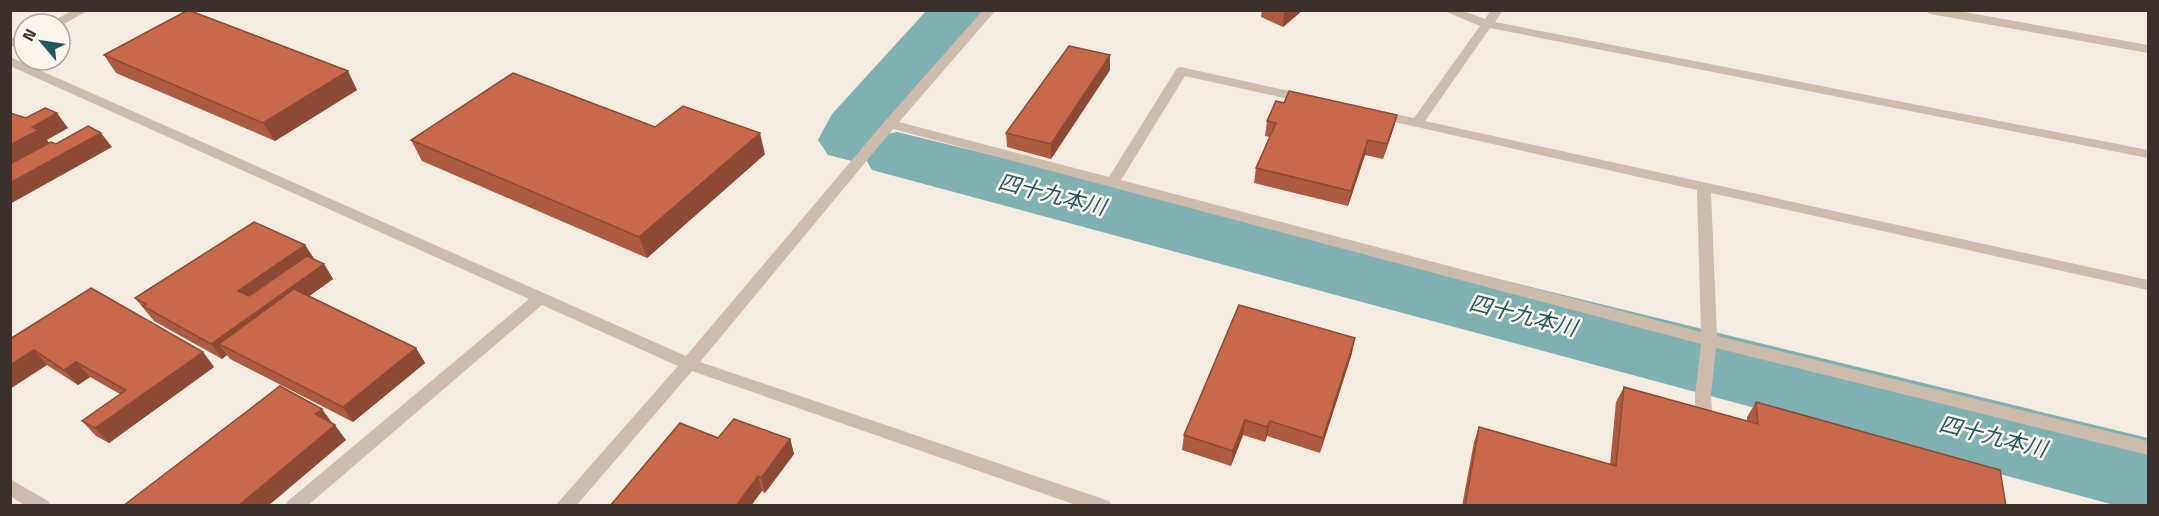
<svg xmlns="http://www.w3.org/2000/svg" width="2159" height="516" font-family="'Titillium Web','Noto Sans JP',sans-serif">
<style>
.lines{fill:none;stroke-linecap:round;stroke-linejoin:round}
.river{fill:#7fb0b2;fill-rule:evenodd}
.minor{fill:#cdbbac;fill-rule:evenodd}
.wall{fill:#ac5a40}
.shaded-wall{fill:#8c4a34}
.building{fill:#c8694b;stroke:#8c4a34;stroke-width:1.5}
.labels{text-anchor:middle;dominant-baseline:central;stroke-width:5;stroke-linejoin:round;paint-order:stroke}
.water-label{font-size:22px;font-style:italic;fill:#1f5a5e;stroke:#fbf5ee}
</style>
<rect width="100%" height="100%" fill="#f4ebe1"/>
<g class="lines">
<path class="river" d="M927,10H990L888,134L897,132L2148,438V506H2118L872,170L865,158L852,161L828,155L818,140L832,114Z"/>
<path class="minor" d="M73,10H89L60,26L48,24Z
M983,10H996L899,122L1109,177L1177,68L1181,67L1312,96L1313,99L1307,103L1185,76L1121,180L1701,332L1697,190L1372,117L1370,114L1372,111L1377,110L1414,118L1480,26L1442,10H1461L1485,19L1491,10H1503L1495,22L2148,150V158L1490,28L1425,121L2148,280V290L1711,193L1717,336L2148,441V455L1716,348L1711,395L1713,428L1710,433L1704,435L1698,433L1695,428V395L1701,344L893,129L700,362L1109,501L1112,506H1079L692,371L576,506H555L678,366L542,305L307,506H285L288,501L529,299L10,66V57L686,356L885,121Z
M1924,10H1953L2148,45V53L1930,14Z
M24,34V42L10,48V39Z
M10,479L48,501L51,506H26L10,496Z"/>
</g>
<path class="wall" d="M1262,10H1303L1283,27L1261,17Z
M104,55L357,90L275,141L116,73Z
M1110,70L1051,159L1007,147L1006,133Z
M1284,103L1397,115L1393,130L1383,159L1365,155L1348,206L1254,183L1256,168L1270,137L1265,136L1267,121Z
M655,127L765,154L647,258L422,161L411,140Z
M305,245L314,259L324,264L333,279L309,296L416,348L425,363L353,422L230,359L227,355L222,359L154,321L135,298Z
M10,339L203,352L214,367L109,443L96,436L82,421L120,394L90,377L78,385L47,365Z
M1352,353L1320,453L1267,436L1265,442L1243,435L1231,466L1182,450L1184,435Z
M1624,387L1747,421V417L1756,402L2006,506H1462L1474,442L1479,427L1610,465L1616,402Z
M718,438L790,439L794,454L765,493L762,491Z"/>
<path class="shaded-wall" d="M1287,10H1303L1283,27L1284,13Z
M1110,55V70L1051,159V144Z
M348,71L357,90L275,141L263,123Z
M57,113L68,128L47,140L51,145L10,167V145L32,127Z
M1397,115L1393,130L1383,159L1387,144Z
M101,133L112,147L10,204V183Z
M760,133L765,154L647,258L639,237Z
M1368,140L1365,155L1348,206L1351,191Z
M305,245L315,260L248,306L238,291Z
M324,264L333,279L233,351L219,344L227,355L222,359L211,344Z
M1355,338L1352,353L1320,453L1323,438Z
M416,348L425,363L353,422L343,407Z
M34,350L47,365L10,389V365Z
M203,352L214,367L109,443L95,428Z
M76,362L90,377L78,385L64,370Z
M322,409L333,424L315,414Z
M1245,420L1243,435L1231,466L1233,451Z
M1270,421L1267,436L1265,442L1267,427Z
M335,425L346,440L268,506H238Z
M790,439L794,454L765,493L761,478Z
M758,476L762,491L751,506H736Z"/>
<path class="building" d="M188,10L348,71L263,123L104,55Z
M1069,46L1110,55L1051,144L1006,133Z
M513,73L655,127L683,106L760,133L639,237L411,140Z
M1289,91L1397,115L1387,144L1368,140L1351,191L1256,168L1276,123L1267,121L1276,101L1284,103Z
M45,108L57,113L32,127L39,130L10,145V113L26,118Z
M88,126L101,133L10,183V164L51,142L56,144Z
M254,222L305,245L238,291L249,296L307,256L324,264L211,344L143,306L146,304L135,298Z
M91,288L203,352L95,428L82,421L126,390L76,362L64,370L34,350L10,365V339Z
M294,289L416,348L343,407L219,344Z
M1239,305L1355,338L1323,438L1270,421L1267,427L1245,420L1233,451L1184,435Z
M280,386L322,409L315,414L335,425L238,506H123Z
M1624,387L1758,424L1756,402L2000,470L2006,506H1465L1479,427L1616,466Z
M734,419L790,439L761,478L758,476L736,506H610L680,423L718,438Z"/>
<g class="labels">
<g class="water-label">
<text transform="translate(1052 194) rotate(14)">四十九本川</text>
<text transform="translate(1523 315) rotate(14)">四十九本川</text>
<text transform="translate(1993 436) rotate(14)">四十九本川</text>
</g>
</g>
<rect width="2159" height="516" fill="none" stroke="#3b302b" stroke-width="24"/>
<g transform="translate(42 42) rotate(299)"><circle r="28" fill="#fbf5ee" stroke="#aea6a0" stroke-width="1.5"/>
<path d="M0-4.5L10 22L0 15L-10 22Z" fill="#1f5a5e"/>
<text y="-9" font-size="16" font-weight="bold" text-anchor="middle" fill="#3b302b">N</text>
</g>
</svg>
